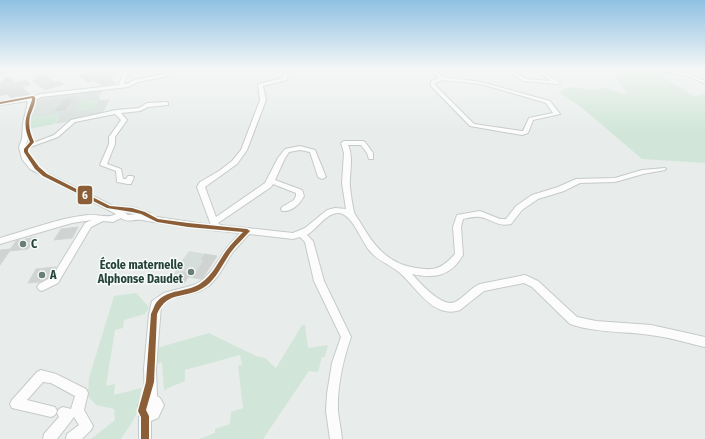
<svg xmlns="http://www.w3.org/2000/svg" width="705" height="439" font-family="'Fira Sans Condensed',sans-serif">
<style>
.built{fill:#d6dedb}
.green{fill:#d1e6d8}
.building{fill:#cfd4d2;stroke:#d1d6d4}
.lines{fill:none;stroke-linecap:round;stroke-linejoin:round}
.minor-casing{stroke:#c5cac8;stroke-width:2}
.major-casing{stroke:#c3ccc9;stroke-width:2}
.minor{fill:#fcfcfc;fill-rule:evenodd}
.major{fill:#cfd7d5;fill-rule:evenodd}
.bus-1-casing{stroke:#f7fbf9;stroke-width:3}
.bus-1{fill:#8b5e37;fill-rule:evenodd}
.poi-dot{fill:#697e78;stroke:#f7fbf9;stroke-width:1.5}
.labels{text-anchor:middle;dominant-baseline:central;stroke-width:3;stroke-linejoin:round;paint-order:stroke}
.poi-label{font-size:12px;font-weight:bold;fill:#24423a;stroke:#f7fbf9;text-anchor:start}
.line-badge{stroke:#f7fbf9;stroke-width:1.5}
.badge-label{font-size:11px;text-anchor:middle;font-weight:bold;fill:#fff}
</style>
<rect width="100%" height="100%" fill="#e8edeb"/>
<path class="built" d="M103,90L99,98L100,100L110,99L102,114L56,124L59,114L30,118L37,99Z
M189,251L217,256L202,280L188,277L183,284L170,281L178,266Z"/>
<path class="green" d="M612,70H656L661,76L694,96L705,94V163L642,159L581,107L559,92L570,87L598,90L603,87L627,95Z
M97,99L99,100L93,109L75,111L82,101Z
M59,114L55,124L29,129L30,118Z
M136,293L149,307L145,314L124,320L123,328L115,330L106,386L115,384L114,395L141,388C139,415 136,416 121,439H91L115,420L114,409L96,405L88,396L89,378L114,296Z
M302,325H305L308,348L328,345L325,357H322L318,372L309,371L263,439H199L215,433V429L230,424L231,412L243,408L238,366L242,365L240,355L185,370V381L164,390L162,362L156,364L157,348L209,333L256,356L265,358L276,368Z"/>
<path class="building" d="M90,70H112L119,74L112,76L114,78L109,79L116,83L102,85L93,80L87,82L79,75L93,71Z
M40,75L45,76L55,82L59,81L64,84L45,90L32,80L38,79L35,76Z
M8,76L16,83L26,80L31,84L22,87L30,94L24,97L18,96L11,98L7,94L0,96V83Z
M74,98L65,110L55,111L65,99Z
M78,227L72,238L54,240L61,229Z
M36,237L28,249L9,251L16,241Z
M11,249L0,265V250Z
M205,254L217,256L202,279L188,277L184,284L173,282L180,272L195,274L204,260H201Z
M56,267L51,276L39,282L28,283L36,269Z"/>
<g class="lines">
<defs>
<path id="minor" d="M124,70H128L124,84L129,83L134,80L164,74L168,70H172L168,76L138,82L128,87L41,97L33,101L34,102L29,123L28,139L25,147L28,159L34,167L113,206L132,207L150,213V216L211,225L197,187L200,182L219,171L232,161L241,150L260,100L258,84L283,78L284,70H288L287,80L263,86L266,100L247,150L237,164L205,187L216,217L265,183L278,158L285,149L300,146L315,150L326,177L322,179L318,177L310,152L300,150L289,152L285,158L275,180L302,190L304,196C300,204 292,212 282,211L281,209L282,207L294,200L296,196V193L273,184L271,187L218,223L220,225L293,233L305,228L327,210L335,208L346,209L342,183L344,153L341,143L344,141H363L365,142L373,153V159H369L367,153L361,145H348C354,158 349,173 350,187C351,195 352,204 354,212C355,215 358,219 360,222C372,243 386,262 411,267C432,271 440,271 455,254L453,227L457,215L480,211L500,219H506L516,206L532,195L558,187L576,179L615,178L642,170L665,168L666,169L665,170L643,174L615,182L580,183L564,191L538,199L522,210L511,224C497,227 492,219 480,217C475,216 468,218 463,219L461,227L463,255C451,276 435,279 412,274C420,283 442,308 455,302C464,298 470,288 480,284L525,275L538,281L577,317L596,321L651,325L705,337V347C687,343 669,337 650,335C624,331 596,333 570,324L532,287L524,283L484,291L460,310C431,320 414,282 396,270C385,262 378,261 369,250C361,240 352,214 339,213C327,212 317,229 307,235L313,241L324,281L351,337C343,360 337,387 338,411C339,420 341,430 342,439H330L326,411L327,394L332,363L341,337L314,281L305,242L300,237L293,239L249,234L232,253L218,276L209,286L200,291L170,299L161,306L156,369L157,396L160,398L164,405L158,418L151,421V439H139V416L142,411L140,410L138,406L140,402L145,398L144,369L149,314L152,301L164,293L194,285L203,280L212,270L226,249L240,233C207,230 175,226 142,220C135,219 127,223 121,218L113,222L103,221L91,227L58,283L42,291L39,290L37,287L39,284L52,277L85,223L92,220L72,223L0,244V238C29,230 58,218 88,215C97,214 108,219 116,214L30,169L22,159L19,147L22,139L23,123L28,102L27,101L0,105V101L30,98L40,94L119,85ZM124,212L137,214L128,215Z
M430,70H435L442,77L481,82L550,101L560,114L533,120L528,133L522,135L470,126L431,86V81L439,78ZM443,80L481,84L543,102L546,103L553,113L529,118L523,131H522L474,124L435,85V83Z
M507,70H512L526,79L551,81L535,70H540L560,83L558,84L523,81Z
M659,70C676,70 690,73 705,81V84L689,76L661,71Z
M166,102L168,103V105L148,107L140,111L121,113L127,120L115,137V144L107,164L121,169L123,179H126L128,176H132L134,177L131,184H128L117,182L116,171L100,165L109,144V137L121,120L115,114L75,122L58,137L33,146L31,147L28,145L54,135L71,120L116,110L139,108L147,103Z
M41,370L56,374L86,389L88,393L84,410L93,426L91,430L82,439H66L67,434L79,425L74,417L57,439H43L44,434L59,417L57,413L59,409L63,407L71,409L75,396L51,383L43,382L27,400L55,407L57,411L55,415L51,417L12,408L10,404L12,400L37,372Z"/>
<path id="major" d="M2,70H9L0,75V71Z"/>
</defs>
<use href="#minor" class="minor-casing"/>
<use href="#major" class="major-casing"/>
<use href="#minor" class="minor"/>
<use href="#major" class="major"/>
<defs>
<path id="bus-1" d="M33,96L35,97C36,103 32,110 30,116C28,126 30,133 34,142L28,149V152L39,167L47,174L110,206L132,208L145,212L158,219L188,223L247,229L250,231C244,238 237,244 231,252C223,263 217,278 206,286C187,300 168,289 157,314L154,382L146,410L149,416V439H141V417L138,411L146,382L151,314C153,310 154,306 156,303C167,288 188,293 201,283C213,275 218,262 226,251C231,244 237,238 243,232L188,227L157,222L141,214L132,212L107,208L43,176L35,169L24,152V149L30,142C22,124 26,117 32,100V98L0,104V102Z"/>
</defs>
<use href="#bus-1" class="bus-1-casing"/>
<use href="#bus-1" class="bus-1"/>
</g>
<linearGradient id="sky" x2="0" y2="1"><stop stop-color="#8fc1e3"/><stop offset="0.53" stop-color="#f5f7f6"/><stop offset="1" stop-color="#f5f7f6" stop-opacity="0"/></linearGradient>
<rect width="705" height="131" fill="url(#sky)"/>
<g class="poi-dot">
<circle cx="23" cy="244" r="4"/>
<circle cx="191" cy="272" r="4"/>
<circle cx="42" cy="275" r="4"/>
</g>
<g class="labels">
<g class="poi-label">
<text x="31" y="244">C</text>
<text x="183" y="265" text-anchor="end">École maternelle<tspan x="183" dy="14">Alphonse Daudet</tspan></text>
<text x="50" y="275">A</text>
</g>
</g>
<rect class="line-badge" x="77" y="185" width="16" height="20" rx="4" fill="#8b5e37"/>
<g class="badge-label">
<text x="85" y="199">6</text>
</g>
</svg>
